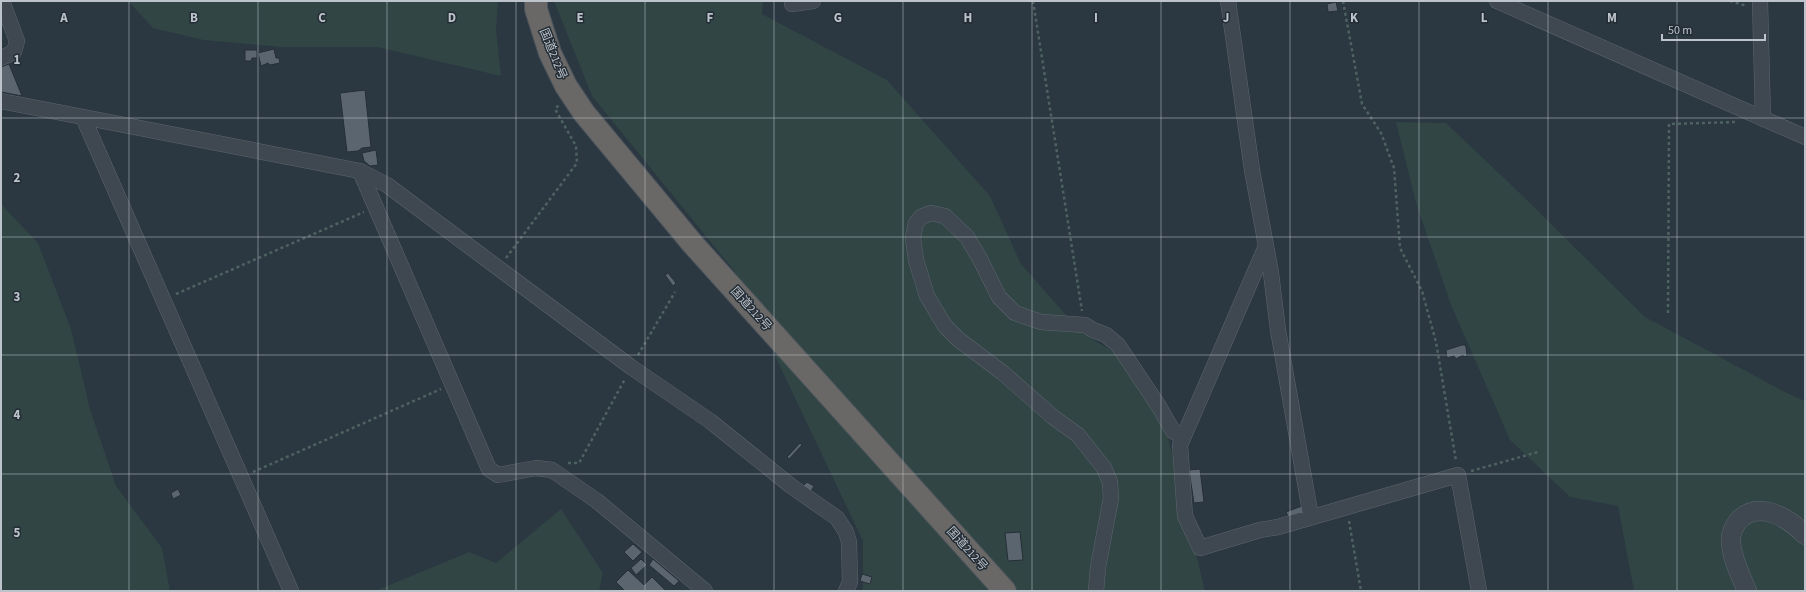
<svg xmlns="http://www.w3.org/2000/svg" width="1806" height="592" font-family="'Source Sans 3','Noto Sans JP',sans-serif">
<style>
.green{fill:#304544}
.building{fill:#5a6570;stroke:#262f38}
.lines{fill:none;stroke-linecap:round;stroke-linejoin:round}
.minor-casing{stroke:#5d666e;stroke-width:16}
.tertiary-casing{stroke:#5d666e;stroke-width:20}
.trunk-casing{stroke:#4a535b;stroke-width:24}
.path{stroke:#4f6262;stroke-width:2.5;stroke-dasharray:3 3;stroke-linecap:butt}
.minor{stroke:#3f4851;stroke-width:15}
.tertiary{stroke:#3f4851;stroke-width:19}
.trunk{stroke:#6a6867;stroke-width:22}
.grid{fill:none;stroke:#bcc3cb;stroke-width:1;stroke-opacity:0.55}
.labels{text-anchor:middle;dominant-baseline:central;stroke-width:3;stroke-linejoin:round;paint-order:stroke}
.street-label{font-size:12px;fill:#bcc3cb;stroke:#242d36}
.grid-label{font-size:13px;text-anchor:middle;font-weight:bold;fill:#bcc3cb;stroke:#242d36;stroke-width:3;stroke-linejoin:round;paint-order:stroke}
</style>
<rect width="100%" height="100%" fill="#2b3741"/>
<path class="green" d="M128,1H498L496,29L501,76L377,47H282L203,40L153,28Z
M554,1H763L762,14L887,80L990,196L1021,264L1082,333L1119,355L1150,404L1168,437L1205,591H863V541L735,272L592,96Z
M1396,122L1446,123L1528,201L1645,317L1787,393L1805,401V591H1634L1618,506L1570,497L1510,440L1451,305L1416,203Z
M1,204L38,243L71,329L90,409L116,486L162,548L170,591H1Z
M561,509L603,573L599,591H375L469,552L496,563Z"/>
<path class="building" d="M1336,2L1338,11L1328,12L1327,4Z
M274,49L276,58H279L280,63L270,65L268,63L261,66L258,53Z
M245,50H257V58H252L251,61H245Z
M9,64L22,96L1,92V67Z
M365,90L371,147L362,148L358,151L347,152L340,93Z
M376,150L378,165L370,166L364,161L362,153Z
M668,273L676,283L673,286L665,275Z
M1462,345H1465L1466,347L1467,355L1465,357L1463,355L1456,359L1454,356L1447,358L1446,350Z
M800,443L802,445L789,459L787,457Z
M1200,469L1204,502L1194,503L1189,470Z
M807,482L814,486L810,493L801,488Z
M178,489L181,495L173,499L171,493Z
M1302,506L1304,513L1289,519L1286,512Z
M1020,532L1023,560L1008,561L1005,533Z
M633,544L642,552L633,561L624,552Z
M641,559L647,565L636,575L631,568Z
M653,559L679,581L674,586L649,565Z
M628,570L644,585L652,577L666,591H625L616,582Z
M862,574L872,577L870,584L860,581Z"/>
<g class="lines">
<defs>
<path id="minor" d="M1228,1L1252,170L1271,273L1278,330L1311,517
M1497,1L1805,137
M1760,1L1763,119
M792,4L813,1
M1,58L14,52L17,41L2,1
M1,101L360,171L387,185L631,367L710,421L791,486L837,518L846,532L849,542L850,582L846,591
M83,117L291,591
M360,171L489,469L498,475L536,468L552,470L597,501L705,591
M1266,246L1180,445L1185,516L1200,548L1260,530L1278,527L1458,475L1479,591
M1096,591L1098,567L1111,498L1110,482L1104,468L1078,435L1053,417L1003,373L958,339L945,326L927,296L916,260L913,238L916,223L921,217L931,213L945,216L967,237L980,259L999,297L1015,313L1041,322L1085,325L1093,330L1106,335L1118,345L1158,405L1173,431L1182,437"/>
<path id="tertiary" d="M1747,591C1741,576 1731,557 1731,541C1730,534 1734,527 1738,521C1758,499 1789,518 1805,535"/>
<path id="trunk" d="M536,1V9L550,53L566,86L584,113L692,243L1005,591"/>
</defs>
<use href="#minor" class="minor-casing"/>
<use href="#tertiary" class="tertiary-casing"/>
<use href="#trunk" class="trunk-casing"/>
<path class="path" d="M1033,1L1082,311
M1343,1L1362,104L1381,133L1394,168L1400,248L1422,291L1436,342L1456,461
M1730,1L1747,6
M506,258L577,163L576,146L555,109L559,105
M176,294L364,212
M1668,313L1669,124L1736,122
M638,355L675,292
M568,463H579L625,379
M1471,471L1538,452
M253,472L441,389
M1349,521L1361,591"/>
<use href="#minor" class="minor"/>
<use href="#tertiary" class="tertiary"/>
<use href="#trunk" class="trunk"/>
</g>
<path class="grid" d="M129,1V591M258,1V591M387,1V591M516,1V591M645,1V591M774,1V591M903,1V591M1032,1V591M1161,1V591M1290,1V591M1419,1V591M1548,1V591M1677,1V591M1,118H1805M1,237H1805M1,355H1805M1,474H1805"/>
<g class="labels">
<g class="street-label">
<text transform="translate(553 54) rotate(68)">国道212号</text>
<text transform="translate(751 309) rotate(48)">国道212号</text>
<text transform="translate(967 549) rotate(48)">国道212号</text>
</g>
</g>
<g class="grid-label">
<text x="64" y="22">A</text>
<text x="194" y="22">B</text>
<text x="322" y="22">C</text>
<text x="452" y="22">D</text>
<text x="580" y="22">E</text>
<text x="710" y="22">F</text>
<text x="838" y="22">G</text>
<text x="968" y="22">H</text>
<text x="1096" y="22">I</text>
<text x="1226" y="22">J</text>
<text x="1354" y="22">K</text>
<text x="1484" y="22">L</text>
<text x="1612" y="22">M</text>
<text x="17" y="64">1</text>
<text x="17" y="182">2</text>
<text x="17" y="301">3</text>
<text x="17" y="419">4</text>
<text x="17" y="537">5</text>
</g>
<rect width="1806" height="592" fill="none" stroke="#bcc3cb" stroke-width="4"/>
<path d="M1662 34v6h103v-6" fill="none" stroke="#bcc3cb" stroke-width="2"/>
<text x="1668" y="34" font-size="12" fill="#bcc3cb" stroke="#242d36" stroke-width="3" paint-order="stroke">50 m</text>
</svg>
